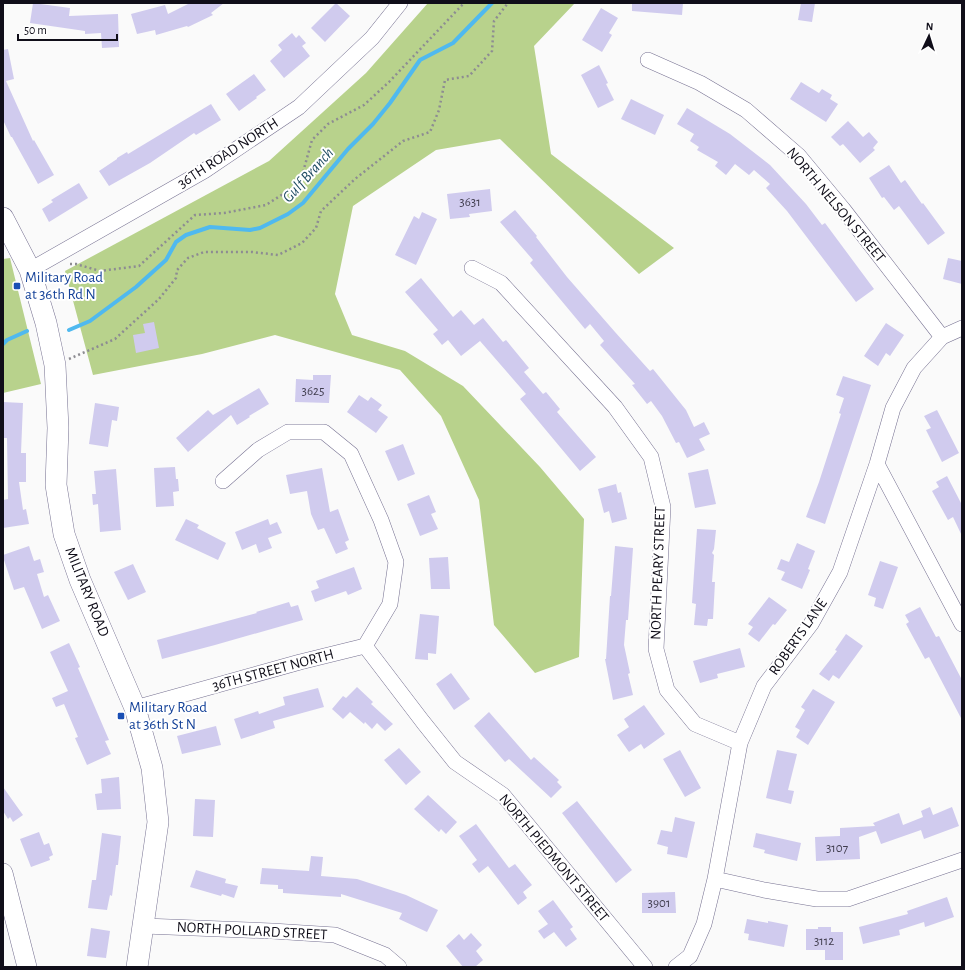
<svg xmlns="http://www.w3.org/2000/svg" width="965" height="970" font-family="'Alegreya Sans',sans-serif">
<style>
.green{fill:#b8d28c}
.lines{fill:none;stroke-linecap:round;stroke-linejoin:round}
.stream{stroke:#4fb9ef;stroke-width:4}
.building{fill:#d0cbee}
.minor-casing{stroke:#777292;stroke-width:16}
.tertiary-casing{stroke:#777292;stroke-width:20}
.secondary-casing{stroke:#777292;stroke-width:22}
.path{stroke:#8d8c92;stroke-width:2.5;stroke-dasharray:2 3;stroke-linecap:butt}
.minor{stroke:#fff;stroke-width:15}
.tertiary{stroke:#fff;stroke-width:19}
.secondary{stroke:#fff;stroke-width:21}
.transit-dot{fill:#1a4fb4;stroke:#fff;stroke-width:1.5}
.labels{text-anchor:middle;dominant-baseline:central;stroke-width:4;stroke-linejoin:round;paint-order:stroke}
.number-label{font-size:13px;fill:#403d4e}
.street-label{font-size:15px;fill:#100e19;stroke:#fff}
.transit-label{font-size:15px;fill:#164399;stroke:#fff;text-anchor:start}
.water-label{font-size:16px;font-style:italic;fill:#214d64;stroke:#fff}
</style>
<rect width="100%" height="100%" fill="#fafafa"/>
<path class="green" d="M428,3H575L534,46L551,154L674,248L639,274L500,139L436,150L353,206L335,294L352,335L405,351L463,386L540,467L584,519L579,657L535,673L494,625L479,500L441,416L400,370L275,335L202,354L93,375L65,271L269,161L366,73Z
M10,258L41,384L3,393V259Z"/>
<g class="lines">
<path class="stream" d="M69,330L90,321L136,287L166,260L176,242L186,235L210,227L250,230L260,228L288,214L303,203L348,149L373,124L390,103L420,60L453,43L492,3
M3,344L7,340L27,331"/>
</g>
<path class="building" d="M33,3L70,8L69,16L118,14L119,47L102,48L101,33L85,34V31L30,23Z
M190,3H224L211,13L213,15L188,27L187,26L156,35L155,30L137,34L131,14L165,5L168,14Z
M336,3L350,16L325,42L311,28Z
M632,3H683L682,15L632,11Z
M801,3H815L812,22L798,20Z
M601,8L618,18L609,33L612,35L602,52L582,40Z
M292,33L296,38L299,35L306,43L302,46L310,56L284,78L270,61L282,50L278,45Z
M8,49L14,79L6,81L33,141L34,140L54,175L38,184L12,137H11L3,120V50Z
M599,65L608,83L606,84L614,100L598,108L581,75Z
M254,74L266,90L256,97L257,98L239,111L226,94Z
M801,82L819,93L822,89L832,95L830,99L838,104L826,122L790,99Z
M631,99L664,115L655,135L621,119Z
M211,104L221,120L196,135L194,133L150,163L109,186L99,171L117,159V158L127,152L128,154Z
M687,108L730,134L770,165L806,204L822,225L825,223L874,289L856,302L787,211L766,188L770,184L754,170L749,175L735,164L726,175L715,166L718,162L697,150L699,147L690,141L694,134L677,124Z
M848,121L863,137L869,132L878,142L873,148L875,150L860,163L843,144L840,146L831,137Z
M889,165L901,183L905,180L922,204L923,203L945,233L928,245L899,206L894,210L884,197L882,198L869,178Z
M79,183L88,198L49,222L42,209L53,202L51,200Z
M490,189L492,211L469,214L470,217L450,219L447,194Z
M515,210L537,236L536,237L567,277L615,332L650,371L653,369L686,410L694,427L704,422L710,434L699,439L705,450L687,458L679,442L676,443L662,416L651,401L647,404L632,385L635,384L600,345L604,341L590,324L585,329L530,263L533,260L500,222Z
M422,212L437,219L416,265L395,255L414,216L419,219Z
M948,258L962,261V284L943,279Z
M421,278L453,317L461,310L474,325L483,318L503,342L506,340L529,368L524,372L543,394L546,392L560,409L557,412L596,457L580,471L520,399L526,394L480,341L461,356L448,340L442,345L433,334L438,330L405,292Z
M154,322L159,348L136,353L133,335L145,333L143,324Z
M886,323L904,335L890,356L886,353L878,366L864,356Z
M313,375H331L329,403L295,402L296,379L313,380Z
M843,376L871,385L825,524L806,517L819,482L841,414L839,413L844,398L836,395Z
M259,388L269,404L249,416L250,417L237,425L231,415L188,452L176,438L208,410L213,415Z
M359,395L368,401L371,397L382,405L378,410L388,417L376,433L347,412Z
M3,402L23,403L21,453H26V482H19L23,510L26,509L29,524L3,528V500L8,499L7,438H3Z
M95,403L119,407L117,421L112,420L108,447L89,444Z
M937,410L959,453L942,462L926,430L931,428L924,416Z
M403,444L415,474L398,481L385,451Z
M175,467L176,479H178L179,491L173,492L174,506L156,507L154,468Z
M322,468L330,512L338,509L349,540L345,542L348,549L336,554L324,528L318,530L311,514L307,491L290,494L286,475Z
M116,469L121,530L100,532L98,504L93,505L92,494H96L94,471Z
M708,469L716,504L695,508L688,473Z
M947,476L962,505V536L953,517L948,520L932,491L939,487L936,482Z
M616,484L618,493L621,492L627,519L612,523L609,511L604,513L598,489Z
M429,495L436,512L431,514L438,529L420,536L407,504Z
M186,519L199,525L197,528L226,543L218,560L175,540Z
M268,519L270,525L277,522L282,533L268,538L272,548L259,553L256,544L242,550L235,532Z
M697,529L716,530L714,549L712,553L714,555L712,582H715L713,619H708L707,626L694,625L696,604L692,603Z
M797,543L815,551L808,569L810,570L802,589L781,580L785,572L777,569L781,559L789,562Z
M29,546L34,561L40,559L44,572L37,574L44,597L48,595L60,621L42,629L24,587L14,590L3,557V555Z
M615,546L633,548L628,620H626L624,645L630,673L628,674L633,695L613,700L605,659H606L610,596H611Z
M448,557L450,589H431L429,558Z
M880,561L898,567L883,609L874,606L876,598L868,595Z
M133,564L146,592L128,600L114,572Z
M354,567L362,589L348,595L346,591L315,602L311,591L319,588L316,581Z
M769,597L787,610L775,625L773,624L759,642L748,634L753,627L748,624Z
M289,602L291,607L298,605L303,620L215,645L162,659L157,640L257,613L256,612Z
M920,607L936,637L939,636L962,680V720L929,657L925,659L906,624L909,622L905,615Z
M420,614L439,616L436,654L428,653V660L415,659Z
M846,634L863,646L839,679L833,675L829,681L819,674L837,651L835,650Z
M69,643L80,667L78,668L109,740L105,741L111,754L87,765L75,738L78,737L64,704L56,707L52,698L68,691L50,652Z
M740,648L745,667L717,674L718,678L700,683L693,661Z
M451,673L470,699L454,710L436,684Z
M357,687L373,702L371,704L393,724L385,731L377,723L372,729L365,722L364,724L350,712L343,719L332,709L343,696L346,698Z
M318,688L324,707L273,721L275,728L241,739L234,719L258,711L259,714L285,705L283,697Z
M813,689L835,702L808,745L796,737L800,730L795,727L805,710L801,707Z
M644,705L665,734L644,749L641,744L629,752L617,735L629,727L624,719Z
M489,712L531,760L534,757L559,780L557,782L562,787L551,798L509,759L505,762L474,726Z
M216,726L221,745L182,754L177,736Z
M399,748L421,772L406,785L384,760Z
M680,750L701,788L685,797L663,759Z
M777,750L797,754L788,790L794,791L791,804L766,798Z
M119,777L121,809L97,810L95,794L102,793L101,779Z
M3,787L23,815L13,822L10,817L8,819L3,811Z
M428,795L457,822L446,834L441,829L439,832L414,809Z
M195,799L215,800L213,837L193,836Z
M577,801L632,870L616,883L562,813Z
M930,807L933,815L952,807L959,826L924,839L921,830L881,844L876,831L859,837L860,859L816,861L815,837L840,836V828L875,826L873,823L899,813L903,825L923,817L921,811Z
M675,817L695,822L687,858L667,854L668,847L657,844L661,830L672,832Z
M476,824L509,868L515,864L532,885L523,892L527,898L518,905L488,866L479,873L472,864L477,860L459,836Z
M39,832L44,845L49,843L53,855L49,857L50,860L31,867L20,839Z
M102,833L121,836L118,865H116L112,896L110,895L107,910L88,908L92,880H96Z
M756,833L801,843L797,861L764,853L765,850L753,847Z
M311,856L323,857L321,876L357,879L406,895L438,910L427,932L399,919L402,913L341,894V897L283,893V889H278V885L260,884L262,868L309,871Z
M196,870L226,879L225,883L238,886L234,898L222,894L221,896L190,887Z
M675,892L676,913H642V893Z
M947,897L954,917L925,927L924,922L899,930L900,935L863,944L859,927L908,914L907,911Z
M553,900L573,927L570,929L577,939L566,947L554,932L544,939L538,931L548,924L538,911Z
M747,919L768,923V921L788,925L784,947L748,940L749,934L744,933Z
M818,927H831V932H843V960H825V950H806V929H818Z
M91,928L110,931L106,958L87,956Z
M471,933L482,945L476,951L483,960L475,967H463L446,946L459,934L464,940Z"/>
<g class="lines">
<defs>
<path id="minor" d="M648,60L700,83L746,110L799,156L843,209L942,337
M472,268L501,283L615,407L651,457L663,507L656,649L667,690L695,724L740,743
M30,270L204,171L299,107L372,38L400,3
M877,464L962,624
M223,481L258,450L288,432H324L351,454L381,520L396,562L390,604L365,646
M365,646L423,722L455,762L503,795L645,967
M135,708L300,662L365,646
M715,879L764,890L817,899H848L962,860
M144,926L272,931L335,935L385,955L399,967
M676,967L690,956L704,924L715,879L740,743L764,686L811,624L840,572L877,464L893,408L914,368L942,337L962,328"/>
<path id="tertiary" d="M3,873L27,967"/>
<path id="secondary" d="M3,218L30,270L46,323L55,365L58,428L56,485L64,534L80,580L135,708L152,768L158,822L137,967"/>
</defs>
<use href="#minor" class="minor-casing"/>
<use href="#tertiary" class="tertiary-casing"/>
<use href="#secondary" class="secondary-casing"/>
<path class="path" d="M70,264H76L100,271L139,266L195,215L224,213L266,205L300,183L312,140L328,124L364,105L389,82L464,3
M69,359L115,339L159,299L176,278L177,270L188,258L204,252H252L278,255L302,243L316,228L321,211L355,179L403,141L430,132L439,110L445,80L469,76L492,51L494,21L508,3"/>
<use href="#minor" class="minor"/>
<use href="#tertiary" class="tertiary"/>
<use href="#secondary" class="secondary"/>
</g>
<g class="transit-dot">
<rect x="13" y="282" width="8" height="8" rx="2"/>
<rect x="117" y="712" width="8" height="8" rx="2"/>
</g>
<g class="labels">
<g class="number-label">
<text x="470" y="202">3631</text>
<text x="313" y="391">3625</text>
<text x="837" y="848">3107</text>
<text x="659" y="903">3901</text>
<text x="824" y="941">3112</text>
</g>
<g class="street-label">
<text transform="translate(228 153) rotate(-33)">36TH ROAD NORTH</text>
<text transform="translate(836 205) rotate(50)">NORTH NELSON STREET</text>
<text transform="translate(658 573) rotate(-88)">NORTH PEARY STREET</text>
<text transform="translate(87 592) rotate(68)">MILITARY ROAD</text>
<text transform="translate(798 637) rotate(-55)">ROBERTS LANE</text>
<text transform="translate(273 670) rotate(-15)">36TH STREET NORTH</text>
<text transform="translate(554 858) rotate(50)">NORTH PIEDMONT STREET</text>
<text transform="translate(252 931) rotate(3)">NORTH POLLARD STREET</text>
</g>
<g class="transit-label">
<text x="25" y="277">Military Road<tspan x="25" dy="17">at 36th Rd N</tspan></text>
<text x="129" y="707">Military Road<tspan x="129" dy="17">at 36th St N</tspan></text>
</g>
<g class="water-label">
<text transform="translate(308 175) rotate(-48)">Gulf Branch</text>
</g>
</g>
<rect width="965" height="970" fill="none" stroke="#100e19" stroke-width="8"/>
<g transform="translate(929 36) rotate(4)" stroke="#ffffff" stroke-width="3" paint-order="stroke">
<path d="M0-3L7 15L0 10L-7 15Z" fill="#100e19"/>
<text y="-6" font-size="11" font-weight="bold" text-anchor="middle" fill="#100e19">N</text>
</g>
<path d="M18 34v6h99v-6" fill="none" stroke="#100e19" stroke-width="2"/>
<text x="24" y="34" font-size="12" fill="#100e19" stroke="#ffffff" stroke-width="3" paint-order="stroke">50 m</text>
</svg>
